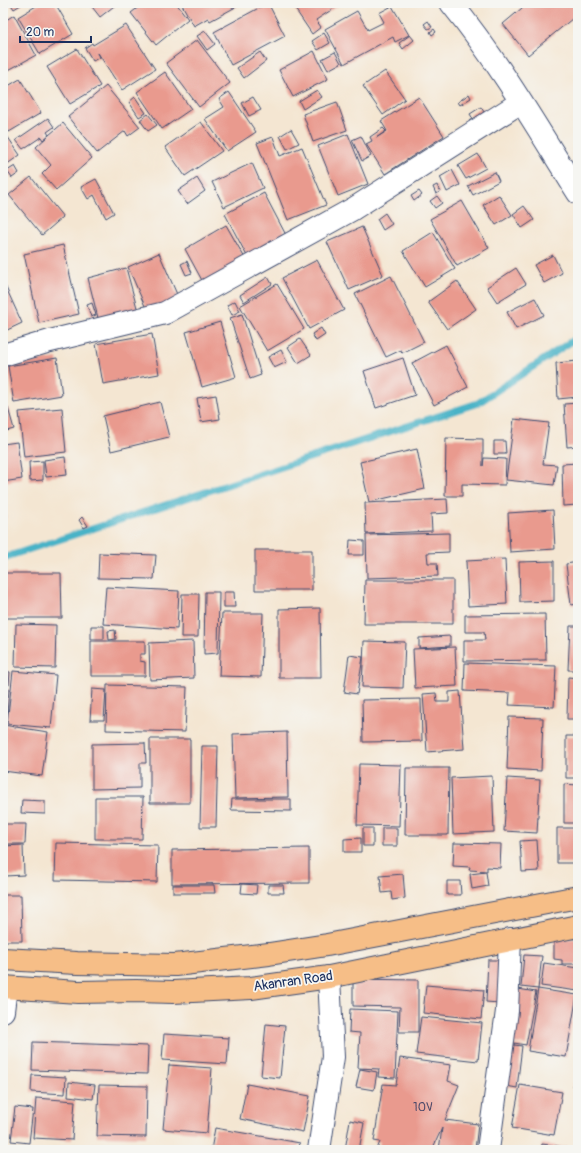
<svg xmlns="http://www.w3.org/2000/svg" width="581" height="1153" font-family="Pangolin,sans-serif">
<style>
.lines{fill:none;stroke-linecap:round;stroke-linejoin:round}
.stream{stroke:#49b3c7;stroke-width:7}
.building{fill:#e99a8e}
.minor-casing{stroke:#3c4a6f;stroke-width:24}
.major-casing{stroke:#3c4a6f;stroke-width:24}
.minor{stroke:#fff;stroke-width:22}
.major{stroke:#f6be87;stroke-width:22}
.labels{text-anchor:middle;dominant-baseline:central;stroke-width:3.5;stroke-linejoin:round;paint-order:stroke}
.number-label{font-size:12px;fill:#4e4a6a}
.street-label{font-size:14px;fill:#1b2f5e;stroke:#f6f6f2}
</style>
<rect width="100%" height="100%" fill="#f6f6f2"/>
<filter id="ink" filterUnits="userSpaceOnUse"><feTurbulence type="fractalNoise" baseFrequency=".025" numOctaves="2"/><feDisplacementMap in="SourceGraphic" scale="8" xChannelSelector="R" yChannelSelector="G"/><feConvolveMatrix kernelMatrix="1 2 1 2 8 2 1 2 1" color-interpolation-filters="sRGB"/></filter>
<filter id="wash" filterUnits="userSpaceOnUse"><feTurbulence type="fractalNoise" baseFrequency=".012" numOctaves="4" result="noise"/><feDisplacementMap in="SourceGraphic" scale="16" xChannelSelector="R" yChannelSelector="G"/><feGaussianBlur stdDeviation="0.9" result="paint"/><feColorMatrix in="noise" values="0 0 0 0 0 0 0 0 0 0 0 0 0 0 0 0 0 1.4 0 .05"/><feComposite in="paint" operator="in"/></filter>
<g filter="url(#wash)">
<rect width="100%" height="100%" fill="#f4e6d2"/>
<g class="lines">
<path class="stream" d="M3,558L478,403L578,337"/>
</g>
<g id="blocks">
<path class="building" d="M10,3H24L14,9Z
M41,3H55L73,34L40,54L18,17Z
M89,3H118L100,17Z
M144,3H176L188,19L156,45L131,13Z
M181,3H243L210,21L208,18L194,26Z
M268,3L285,36L231,65L214,32Z
M291,3H342L316,20L321,27L312,34Z
M528,3H578V14L528,55L503,24Z
M392,6L409,35L395,42L393,37L344,64L325,29L357,11L368,30L384,22L379,13Z
M14,15L36,55L3,73V22Z
M428,21L432,27L428,29L424,24Z
M126,25L155,69L122,90L98,53L100,57L93,61L85,48L92,43L93,45Z
M434,29L436,32L432,35L430,32Z
M205,31L215,44L207,50L197,36Z
M324,33L330,43L318,50L312,41Z
M410,35L414,40L403,49L399,43Z
M197,40L230,83L199,107L166,63Z
M77,49L100,86L70,104L47,67Z
M314,51L328,79L293,97L279,70Z
M260,52L266,61L244,78L237,68Z
M335,52L341,63L328,70L322,59Z
M385,71L405,99L383,115L363,86Z
M165,72L191,109L162,129L137,92Z
M20,79L41,113L9,132L3,122V89Z
M106,86L140,127L128,136L125,131L97,153L68,117Z
M317,90L322,97L303,109L299,101Z
M229,92L256,132L227,151L205,119L224,107L219,99Z
M469,94L471,98L460,105L458,102Z
M135,97L146,113L139,117L129,102Z
M253,97L261,110L249,116L242,103Z
M419,97L444,136L385,174L366,144L372,141L370,137L383,128L386,131L376,138L387,131L381,121Z
M337,102L347,130L313,142L303,114Z
M481,107L484,112L473,119L470,114Z
M148,114L157,125L148,131L140,120Z
M48,118L54,127L47,132L49,135L63,123L92,158L56,190L42,174L51,165L36,147L49,135L43,140L41,137L23,149L16,140Z
M201,122L222,151L185,176L165,147Z
M291,129L299,143L287,149L280,136Z
M3,130L20,155L3,167Z
M348,134L368,184L338,196L318,146Z
M361,136L371,156L362,161L352,140Z
M273,137L280,156L302,147L326,205L288,220L257,143Z
M478,154L486,168L466,179L458,166Z
M252,163L263,188L224,207L212,182Z
M15,166L19,173L12,178L7,171Z
M452,170L460,185L447,192L440,177Z
M495,172L499,181L473,195L468,186Z
M31,177L63,217L42,235L9,195Z
M3,178L7,184L3,187Z
M197,178L205,191L187,204L178,191Z
M96,179L114,213L106,218L94,195L88,199L81,187Z
M437,185L440,192L436,194L433,187Z
M419,191L422,195L414,201L411,196Z
M264,193L287,237L248,258L225,214Z
M499,195L512,215L496,225L483,205Z
M437,196L442,203L435,208L430,201Z
M462,201L489,248L457,266L430,219Z
M524,206L534,220L522,228L513,214Z
M385,213L392,224L383,230L377,219Z
M226,225L246,260L204,284L185,249Z
M362,227L383,275L349,290L327,242Z
M433,232L455,269L425,287L403,251Z
M63,245L79,314L39,323L24,254Z
M159,253L179,299L148,313L128,267Z
M553,255L562,273L544,283L534,265Z
M317,260L344,310L309,329L282,278Z
M187,261L192,273L186,275L181,264Z
M126,268L139,315L100,326L88,278Z
M516,268L526,284L497,302L487,287Z
M391,276L424,342L402,353L401,350L386,357L355,294Z
M268,277L272,284L244,302L240,295Z
M3,281L22,323L3,332Z
M457,281L476,309L447,329L428,302Z
M277,284L304,329L267,351L240,306Z
M535,298L544,315L516,329L507,312Z
M235,301L240,311L232,315L227,305Z
M92,303L96,315L91,317L87,305Z
M242,314L261,375L250,379L230,318Z
M220,322L236,377L202,387L186,332Z
M321,328L325,335L316,341L312,334Z
M152,334L159,374L103,384L96,344Z
M300,339L311,355L298,363L288,347Z
M446,345L468,387L434,405L412,363Z
M281,350L287,362L274,368L268,357Z
M57,358L62,395L14,403L8,366Z
M403,358L415,395L376,408L364,371Z
M578,361V397L558,399L556,363Z
M216,395L220,419L201,422L197,398Z
M160,402L169,437L111,451L103,416Z
M578,403V446L567,447L564,404Z
M8,408L14,429L3,432V409Z
M62,408L66,452L24,457L19,412Z
M514,419L549,423L543,464L557,465L554,485L506,480Z
M446,438L483,439V466L484,458L506,459L505,485L462,484V496H445Z
M494,441H505L506,454H494Z
M17,442L22,479L3,482V444Z
M417,449L425,489L369,502L360,462Z
M65,457L67,475L46,477L44,460Z
M43,461V480L30,481L29,462Z
M578,463V505L563,506L562,464Z
M447,499L448,513L431,514L432,531L366,534L365,503Z
M553,510L555,549L510,552L508,513Z
M3,513H6V518H3Z
M82,517L88,526L84,528L79,520Z
M449,533V552L427,553L428,563H437L438,576L367,578L366,535Z
M350,540L364,541V555H349Z
M255,550H312V590H255Z
M99,553L156,555L154,579L98,578Z
M505,559L507,604L468,606L466,561Z
M554,561V601L520,602L519,562Z
M578,562V604L571,605L566,564Z
M3,573H61L62,618H3Z
M365,580H453V624H364Z
M106,587L179,591L177,629L103,624Z
M205,592H219L218,653L204,654Z
M224,592H234L235,607H224Z
M182,594H199L198,637H181Z
M320,608L321,678H279V609Z
M222,613H263L261,677L219,676Z
M545,614L546,660L464,661V640H485L484,632H465V615Z
M16,624L56,625L55,668L15,667Z
M91,626H104V639H91Z
M570,626H578V670H568Z
M115,630L116,639L109,640L108,631Z
M450,636V646L419,648V638Z
M91,641H145V654H140V661L145,662V676H91Z
M193,641L194,678L150,680L149,643Z
M364,641L405,642L403,688L362,687Z
M455,647L457,686L415,688L413,649Z
M349,655L363,657L357,694L344,692Z
M465,663L556,666L554,707L509,705L510,693L464,691Z
M3,671L10,672L9,685L3,684Z
M13,671L56,675L51,728L7,724Z
M568,677L578,678V719H567Z
M107,685L187,687L185,732L106,730Z
M3,689H9L7,713H3Z
M92,689L106,690L104,720H90Z
M460,691L464,749L427,752L423,694L436,693L437,702H449V692Z
M421,699L422,741L363,742L362,700Z
M509,717L543,718L541,771L507,769Z
M3,725L48,732L42,776L3,771Z
M287,732L288,797L235,798L233,734Z
M566,736H578V778H566Z
M150,739H190V803H150Z
M145,743L146,763H140V788L92,789V744Z
M202,746H218L216,827H200Z
M359,764L401,765L399,826L357,825Z
M406,768H449L448,835H405Z
M492,776L494,832L453,834L451,778Z
M507,778L540,780L537,833L504,831Z
M564,784L578,785V823H564Z
M95,797H143L142,839H95Z
M232,799H291V811L231,810Z
M22,800L45,801V814L21,813Z
M3,824H26L25,844H3Z
M363,828H373V846H363Z
M382,828H397V846H382Z
M557,828H578V854H575V863H557Z
M361,838V852H344V839Z
M537,840L539,871L522,872L520,841Z
M56,843L158,845L157,882L55,880Z
M454,843L501,844L500,868L487,867V871L469,870L470,867L453,866Z
M23,845L24,875L5,876L4,846Z
M309,848V883L172,884V850Z
M486,872L488,886L472,889L470,874Z
M403,874L405,898L392,900L391,892L382,893L380,876Z
M447,881H460L461,895H447Z
M242,884L257,885L256,894L241,893Z
M173,885H214L215,893H173Z
M268,885H283L284,893H268Z
M3,895H21L22,941H3Z
M554,938L578,939V964H562V960L554,959Z
M524,955L542,956L538,989L521,987Z
M488,960H501L499,1003L486,1002Z
M544,963L578,968V991L541,986Z
M353,979L418,980V1032H399L400,1007L353,1006Z
M426,985L484,990L481,1019L423,1013Z
M518,989L536,992L526,1045L508,1042Z
M538,989L577,995L566,1057L528,1051Z
M350,1009L398,1011L395,1078L378,1077L379,1069L358,1068L360,1033L349,1032Z
M421,1017L482,1023L478,1061L416,1054Z
M266,1024L285,1026L280,1078L261,1076Z
M164,1034L229,1038L227,1064L162,1060Z
M33,1042L148,1046L147,1074L32,1070Z
M506,1044L522,1046L517,1088L501,1085Z
M400,1058L451,1065L448,1081L459,1085L445,1120L478,1124L475,1150H439L442,1128L432,1150L377,1149L380,1142L374,1141L383,1084L396,1085Z
M577,1064L578,1065V1087L573,1086Z
M169,1065L212,1068L207,1133L163,1129Z
M360,1069L377,1072L374,1090L356,1087Z
M32,1075L66,1077L65,1094L31,1092Z
M69,1082L95,1085L93,1099L68,1096Z
M247,1084L310,1096L303,1132L240,1119Z
M99,1085L147,1086L146,1137L97,1136Z
M520,1085L562,1092L554,1135L512,1128Z
M36,1098L75,1101L72,1140L33,1138Z
M15,1107L33,1109L29,1143L11,1141Z
M350,1120L364,1123L359,1150H345Z
M215,1128L300,1143L298,1150H211Z
M542,1144L578,1149V1150H541Z
M165,1146L177,1150H163Z"/>
</g>
</g>
<g filter="url(#ink)">
<use href="#blocks" fill-opacity="0" stroke="#3c4a6f" stroke-width="1"/>
<g class="lines">
<defs>
<path id="minor" d="M451,3C499,62 538,129 578,193
M3,355L50,341L165,313L353,209L521,102
M3,1011L6,987
M319,1150L333,1057L329,977
M488,1150L507,1011L510,939"/>
<path id="major" d="M3,959L77,963L175,965L269,954L327,945L578,897
M3,987L78,992L136,991L173,992L251,988L329,977L578,926"/>
</defs>
<use href="#minor" class="minor-casing"/>
<use href="#major" class="major-casing"/>
<use href="#minor" class="minor"/>
<use href="#major" class="major"/>
</g>
</g>
<g class="labels">
<g class="number-label">
<text x="423" y="1107">10V</text>
</g>
<g class="street-label">
<text transform="translate(293 981) rotate(-8)">Akanran Road</text>
</g>
</g>
<rect width="581" height="1153" fill="none" stroke="#f6f6f2" stroke-width="16"/>
<path d="M20 36v6h71v-6" fill="none" stroke="#1b2f5e" stroke-width="2"/>
<text x="26" y="36" font-size="12" fill="#1b2f5e" stroke="#f6f6f2" stroke-width="3" paint-order="stroke">20 m</text>
</svg>
